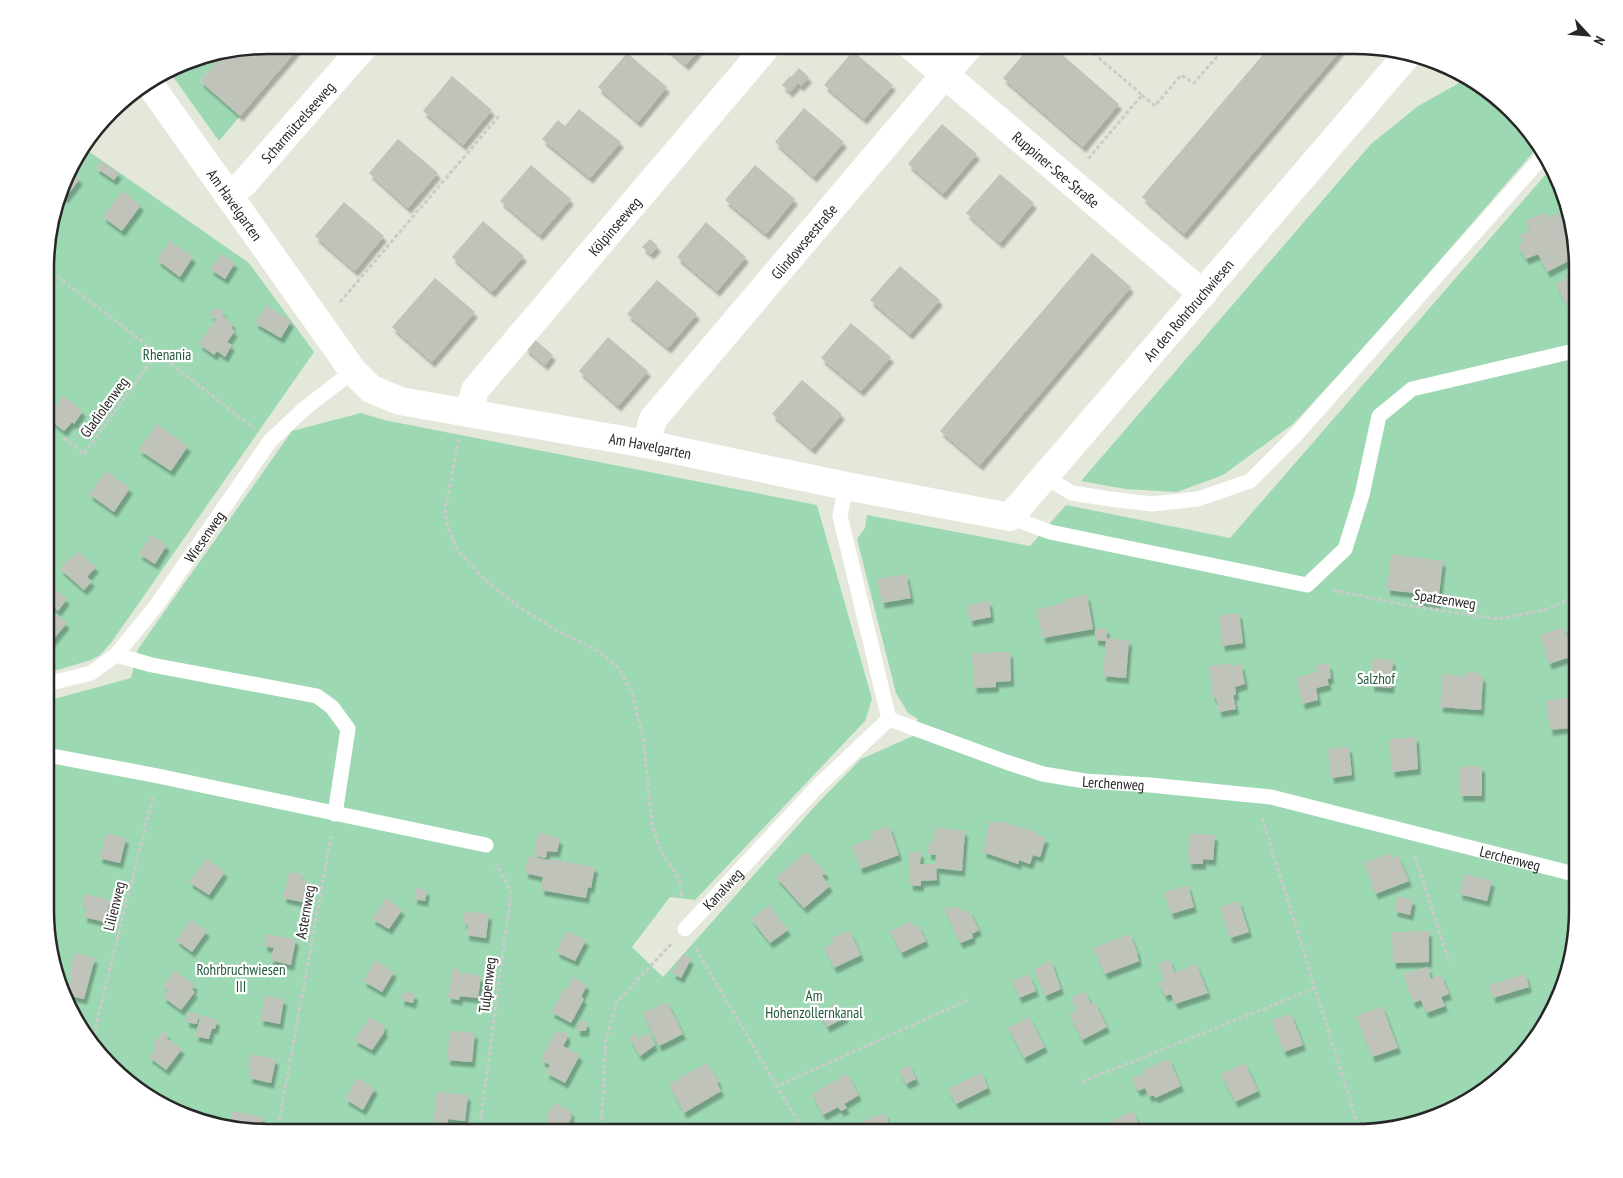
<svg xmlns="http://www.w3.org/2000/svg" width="1623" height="1178" font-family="'PT Sans Narrow',sans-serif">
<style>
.green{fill:#9cd9b2}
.building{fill:#c0c3ba;filter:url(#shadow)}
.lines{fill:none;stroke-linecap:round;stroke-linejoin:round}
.path{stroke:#cbcbcb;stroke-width:3;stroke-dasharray:4 2.5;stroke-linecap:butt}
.lane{stroke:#fff;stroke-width:15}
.street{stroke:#fff;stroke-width:28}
.labels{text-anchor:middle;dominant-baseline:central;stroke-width:4.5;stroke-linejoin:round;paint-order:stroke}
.street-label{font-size:15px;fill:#272727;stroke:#fff}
.park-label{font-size:15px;fill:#215a3d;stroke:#fff}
.rim{fill:none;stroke:#272727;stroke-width:2.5}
</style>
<defs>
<filter id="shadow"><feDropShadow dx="3" dy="5.5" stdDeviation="1" flood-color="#0004"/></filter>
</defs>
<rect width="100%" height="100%" fill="#e4e8da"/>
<path class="green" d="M223,54L200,81L240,116L219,141L169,71L183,62Z
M1468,78L1491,91L1537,148L1376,334L1293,424L1223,475L1177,492L1125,489L1081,481L1371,144L1418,106Z
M84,148L249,263L314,352L111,643L100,655L91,660L47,673V239L68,169Z
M1553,166L1555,169L1578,254V924L1566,982L1532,1046L1454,1110L1355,1133H254L183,1116L132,1087L75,1021L47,939V701L131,678L138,649L292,431L361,413L384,420L817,505L872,699L865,721L695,900L670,897L632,947L663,977L816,805L861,759L913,736L918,719L908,713L896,693L857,539L865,528L867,515L1030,546L1066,505L1230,538Z"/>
<path class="building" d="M268,45H301L240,116L200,81L223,54Z
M663,45H703L686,65Z
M1031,45H1051L1119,104L1083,147L1003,78Z
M1271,45H1345L1184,234L1142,197Z
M853,51L893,85L864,119L824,85Z
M627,53L667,87L638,122L598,87Z
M799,68L809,77L801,86L798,83L790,92L782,85L790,76L791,77Z
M452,76L492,110L463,145L423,111Z
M804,108L844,142L814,177L775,142Z
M579,109L621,142L590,178L542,139L558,120L565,126Z
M942,124L977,154L943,194L908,164Z
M398,139L438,173L408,208L369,173Z
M101,161L119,173L114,180L96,168Z
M531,165L571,199L540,235L500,201Z
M755,165L795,199L766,234L725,200Z
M68,169L80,179L65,198L60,195Z
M1000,174L1034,203L1000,243L966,213Z
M122,191L141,205L122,231L103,217Z
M344,202L384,236L355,271L315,236Z
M1545,212L1548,218L1558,212L1578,254V256L1547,272L1538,254L1526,259L1518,246L1523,243L1520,235L1530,230L1525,221Z
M483,221L524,256L492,292L452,257Z
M706,222L746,257L717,291L677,257Z
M650,239L658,246L651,254L642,247Z
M170,241L193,257L180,277L157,260Z
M1092,253L1131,287L980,465L940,431Z
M221,254L235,263L225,279L210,269Z
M900,266L940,300L910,334L870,300Z
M1571,272L1573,276L1578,273V307L1569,311L1556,284L1566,279L1564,276Z
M435,278L475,312L432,362L392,327Z
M657,280L697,314L668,348L627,314Z
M266,305L291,321L281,338L255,323Z
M215,307L224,312L222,315L233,324L231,328L235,331L227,342L232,345L225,357L217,351L214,355L199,344L216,319L210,315Z
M851,323L891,357L861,391L821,358Z
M608,337L648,371L618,406L579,371Z
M533,338L553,355L545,365L525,348Z
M802,380L842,414L812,449L772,414Z
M63,396L83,411L74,424L72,422L64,431L47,418V413L49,409L52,412Z
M156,424L188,446L171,471L139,450Z
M106,471L130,488L114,512L89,494Z
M151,535L167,545L155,564L139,554Z
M78,552L96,567L87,577L92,581L84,590L60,569L70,557L72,559Z
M1391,554L1443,561L1438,603L1414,600L1415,593L1387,590Z
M906,574L911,598L882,603L877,579Z
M48,584L67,599L58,611L47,602V586Z
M1087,595L1093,629L1043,638L1036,610L1065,602V599Z
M989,601L991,617L970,621L967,605Z
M47,607L67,623L47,647Z
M1239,613L1243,643L1222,646L1219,615Z
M1564,627L1573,656L1549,664L1540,635Z
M1106,628L1107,638L1129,640L1126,678L1103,676L1106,641L1095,640V629Z
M1010,652L1011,681L996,682V687L974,688L972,653Z
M1373,658L1393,660L1391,688L1371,686Z
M1231,663L1232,666L1241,664L1245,684L1235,687L1236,695H1233L1236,709L1219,712L1216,698H1213L1209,666Z
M1329,664L1331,678L1327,679L1329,685L1316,688L1318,700L1302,704L1297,677L1317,672L1316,665Z
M1465,672L1480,673V677H1483L1481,710L1440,707L1442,674L1465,676Z
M1578,696V727L1550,730L1546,701Z
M1416,737L1418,769L1392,772L1389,739Z
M1349,747L1352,775L1331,778L1328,749Z
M1482,766V796H1460V767Z
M990,821L999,823L1000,821L1037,832L1036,835L1046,838L1040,857L1033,855L1030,864L1019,860L1018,864L983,852Z
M889,826L899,855L860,869L852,846L873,838L870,832Z
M935,827L965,831L962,871L936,868L937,880L921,881V886L910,885V852H921L920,864H935L936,855L928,854L929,841L934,842Z
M538,832L560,839L557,852L547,851L546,858L534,856Z
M1189,833L1215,835L1213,860L1203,859V864H1189V859L1188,858Z
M106,834L126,838L120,863L99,858Z
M806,852L826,873L822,876L830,886L804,908L776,877Z
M1389,853L1392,858L1398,856L1409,881L1375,894L1364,863Z
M528,856L549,860V859L595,867L591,888L588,887L586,898L541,890L543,877L525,873Z
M206,858L225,872L209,895L189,882Z
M289,872L302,874L301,879H307L302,902L283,898Z
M1464,874L1492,881L1487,901L1459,894Z
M1188,885L1194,907L1171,914L1164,892Z
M416,888L427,890L425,901L414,899Z
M85,894L110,900L105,922L84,917L86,906H82Z
M1398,896L1413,900L1410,915L1394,911Z
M386,898L402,910L389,929L372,919Z
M1239,901L1249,932L1230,938L1220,907Z
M769,905L788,930L770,943L751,919Z
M959,907L962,912L969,910L979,930L972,934L973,938L960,943L944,908Z
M465,911L489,914L486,938L466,935L468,924H463Z
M191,920L207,931L192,952L176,940Z
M911,921L914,927L918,925L926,941L901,953L890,931Z
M849,930L861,955L834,968L824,948L834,942L831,939Z
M567,931L586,940L575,961L556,952Z
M1429,931V962L1393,963L1392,932Z
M266,934L296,939L291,965L270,960L274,948L264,946Z
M1130,934L1138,954H1137L1139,961L1105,974L1093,948Z
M75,953L95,958L84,999L67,995L72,977H69Z
M683,954L691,959L681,978L672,973Z
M1169,959L1175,973L1196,964L1208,993L1175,1004L1171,994L1165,996L1158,983L1165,980L1158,964Z
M375,960L394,972L382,992L363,981Z
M1051,961L1061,989L1045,996L1034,969Z
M453,967L459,969L458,972L481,976L478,998L460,996L459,1000L448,998Z
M1428,967L1431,979L1441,975L1449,994L1441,997L1445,1006L1426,1013L1421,1000L1413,1003L1403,974Z
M174,970L195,985L192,990L195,992L181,1010L163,997L168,990L163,986Z
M1029,974L1036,991L1019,998L1012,981Z
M1525,974L1529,987L1493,998L1489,985Z
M573,977L587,985L581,997L584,999L571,1023L551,1012L564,988L567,989Z
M1085,991L1091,1004L1095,1002L1107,1027L1082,1040L1069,1014L1077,1011L1071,998Z
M403,992L415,994L413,1003L401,1000Z
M265,996L284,999L280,1024L260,1020Z
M667,1002L683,1034L659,1046L642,1013Z
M838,1003L846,1017L827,1027L819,1013Z
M1382,1006L1398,1048L1372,1057L1356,1016Z
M188,1012L199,1014L197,1024L186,1022Z
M1291,1014L1303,1045L1284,1052L1272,1020Z
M201,1015L217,1020L215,1029L212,1028L209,1039L195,1036Z
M370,1017L385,1026L383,1029L385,1031L372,1050L354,1040Z
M1029,1017L1045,1047L1024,1058L1008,1028Z
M578,1021L587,1022L586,1031H577Z
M163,1031L169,1036L166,1038L182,1049L166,1070L149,1057L156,1048L153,1045Z
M450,1031L475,1033L472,1062L447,1060Z
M555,1032L567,1033V1039L563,1046L580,1055L565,1083L546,1073L550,1065L541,1060Z
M648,1032L655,1045L640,1056L629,1038L635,1034L639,1039Z
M251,1054L276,1059L271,1083L249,1078L251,1068L248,1067Z
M1169,1059L1181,1086L1155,1098L1154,1095L1149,1097L1145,1088L1138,1091L1133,1083L1134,1082L1132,1078L1140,1074V1076L1145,1074L1143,1070Z
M707,1063L719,1082L717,1083L721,1091L684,1113L669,1084Z
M1245,1063L1258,1091L1235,1102L1221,1074Z
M909,1065L916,1079L906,1084L899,1071Z
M981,1073L988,1088L956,1104L948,1089Z
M847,1074L859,1095L844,1104L847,1108L841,1111L838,1107L823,1115L812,1094Z
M357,1078L375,1088L363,1110L345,1099Z
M152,1092L169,1105L168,1107L149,1097Z
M437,1092L468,1095L465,1121L448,1119L447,1124L433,1122Z
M554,1103L572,1112L570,1116L572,1117L568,1125L572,1127L569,1133H548L543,1130L548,1120L545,1118Z
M233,1111L263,1117L260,1133L239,1129L240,1125L230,1123Z
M1133,1111L1143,1133H1118L1113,1120Z
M885,1113L893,1133H838L873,1117Z
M763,1121L770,1133H742Z"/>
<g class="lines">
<path class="path" d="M1084,45L1142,95L1088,159
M1142,95L1155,106L1181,75L1194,83L1227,45
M47,268L254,428
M340,302L500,115
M64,438L84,454L157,353
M459,439L445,510L448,528L458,551L485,580L519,607L556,630L598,651L618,668L631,691L643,736L652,825L661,852L679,878L682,898
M1333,590L1405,605L1498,619L1549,609L1578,594
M1262,818L1360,1132
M1415,856L1449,962
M696,949L777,1086
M92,1041L153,796
M1082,1082L1315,988
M1417,1119L1476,1092
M277,1133L331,836
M479,1133L511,891L496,864
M601,1133L606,1038L617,1002L671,944
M805,1133L777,1086L970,999"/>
<g class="lane">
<path d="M1045,477L1072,493L1110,499L1152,504L1198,499L1250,481L1294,437L1544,155"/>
<path id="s1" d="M846,486L840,516L889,719L1006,762L1043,774L1085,781L1150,785L1271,797L1578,875"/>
<path d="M1010,517L1050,532L1307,585L1345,549L1362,495L1379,416L1412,389L1578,350"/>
<path d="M116,655L152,665L317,696L332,707L348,729L335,814"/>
<path id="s2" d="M47,684L91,673L116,655L156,606L270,441L304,409L353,371"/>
<path d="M47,755L158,776L486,845"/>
<path id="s3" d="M685,929L817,787L889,719"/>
</g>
<g class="street">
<path id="s4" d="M910,45L1203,294"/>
<path id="s5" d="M149,83L353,371L371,389L400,401L646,444L846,486L1010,517L1408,54"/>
<path id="s6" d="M228,195L244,183L365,45"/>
<path id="s7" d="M469,413L475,390L768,45"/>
<path id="s8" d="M646,444L653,419L970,45"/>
</g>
</g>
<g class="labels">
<g class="street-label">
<text stroke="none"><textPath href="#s6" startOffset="101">Scharmützelseeweg</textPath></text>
<text stroke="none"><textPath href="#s4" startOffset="192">Ruppiner-See-Straße</textPath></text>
<text stroke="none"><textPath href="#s5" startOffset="149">Am Havelgarten</textPath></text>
<text stroke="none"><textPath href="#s7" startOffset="239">Kölpinseeweg</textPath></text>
<text stroke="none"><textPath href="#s8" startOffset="259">Glindowseestraße</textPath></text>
<text stroke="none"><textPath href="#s5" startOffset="1304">An den Rohrbruchwiesen</textPath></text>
<text transform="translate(104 407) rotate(-54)">Gladiolenweg</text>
<text stroke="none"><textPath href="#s5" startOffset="664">Am Havelgarten</textPath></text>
<text stroke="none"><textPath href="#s2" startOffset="224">Wiesenweg</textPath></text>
<text transform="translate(1445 599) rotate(9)">Spatzenweg</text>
<text stroke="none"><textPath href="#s1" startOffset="474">Lerchenweg</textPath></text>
<text stroke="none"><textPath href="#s1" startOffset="879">Lerchenweg</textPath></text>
<text stroke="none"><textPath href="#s3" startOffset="55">Kanalweg</textPath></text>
<text transform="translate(114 906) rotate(-76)">Lilienweg</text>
<text transform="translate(305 912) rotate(-80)">Asternweg</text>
<text transform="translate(487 985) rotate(-83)">Tulpenweg</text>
</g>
<g class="park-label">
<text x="167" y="354">Rhenania</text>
<text x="1376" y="678">Salzhof</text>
<text x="241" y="969">Rohrbruchwiesen<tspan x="241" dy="17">III</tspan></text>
<text x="814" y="995">Am<tspan x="814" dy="17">Hohenzollernkanal</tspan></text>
</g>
</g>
<path d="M0 0H1623V1178H0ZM268 54H1355A214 214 0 0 1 1569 268V910A214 214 0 0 1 1355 1124H268A214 214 0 0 1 54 910V268A214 214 0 0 1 268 54Z" fill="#fff" fill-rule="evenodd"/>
<path class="rim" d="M268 54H1355A214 214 0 0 1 1569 268V910A214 214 0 0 1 1355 1124H268A214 214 0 0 1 54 910V268A214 214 0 0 1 268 54Z"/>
<g transform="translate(1588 35) rotate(116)" stroke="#ffffff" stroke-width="4" paint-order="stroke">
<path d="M0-4L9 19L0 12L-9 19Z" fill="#272727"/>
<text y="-8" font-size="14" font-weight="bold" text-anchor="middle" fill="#272727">N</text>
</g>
</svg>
